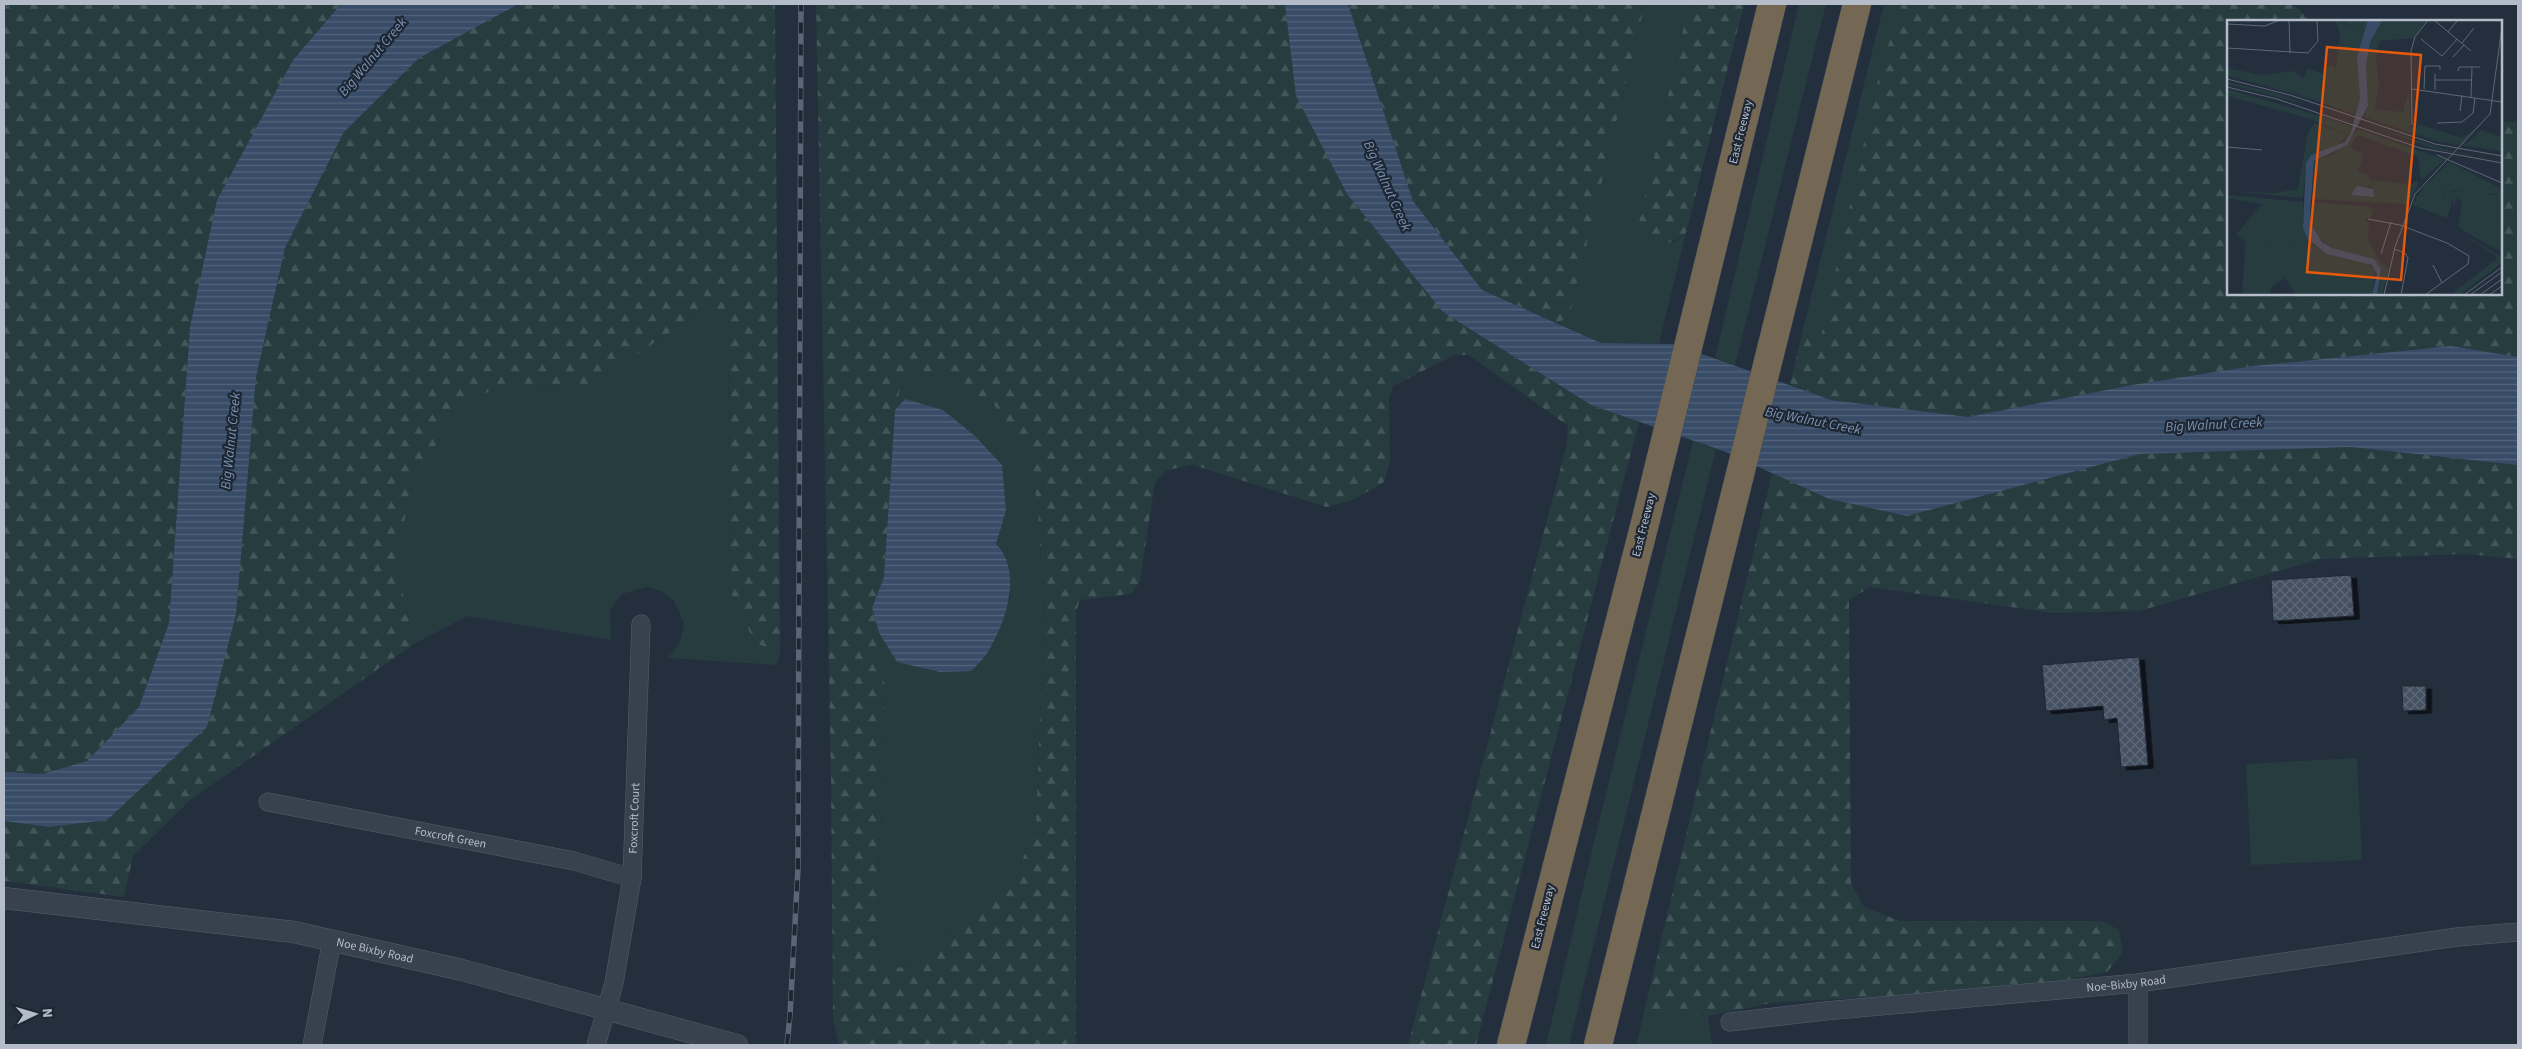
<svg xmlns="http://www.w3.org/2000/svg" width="2522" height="1049" font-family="'Source Sans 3',sans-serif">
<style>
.green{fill:#263c3f}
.forest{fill:url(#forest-firs);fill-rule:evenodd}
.water{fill:url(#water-rules)}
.building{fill:url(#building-cross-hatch);stroke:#1f2835;filter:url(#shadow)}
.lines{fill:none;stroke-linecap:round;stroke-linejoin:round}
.minor-casing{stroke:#565f6c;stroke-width:19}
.tertiary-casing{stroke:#565f6c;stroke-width:22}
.motorway-casing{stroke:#434c59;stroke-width:29}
.minor{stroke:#38414e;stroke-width:18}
.tertiary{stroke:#38414e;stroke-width:21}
.motorway{stroke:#746855;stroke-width:28}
.rail-casing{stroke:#5a6575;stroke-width:5.5}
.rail{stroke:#1d2633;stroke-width:4;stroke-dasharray:11;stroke-linecap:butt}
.labels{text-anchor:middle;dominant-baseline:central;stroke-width:4.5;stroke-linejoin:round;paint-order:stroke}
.street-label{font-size:12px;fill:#b4bcc9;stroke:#1d2633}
.water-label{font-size:14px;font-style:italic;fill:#7c92b1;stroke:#1d2633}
.inset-road{fill:none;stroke:#5e6776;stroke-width:1}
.view{fill:#e8590c;fill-opacity:0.15;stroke:#e8590c;stroke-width:2.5}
.inset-edge{fill:none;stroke:#b4bcc9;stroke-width:2.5}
</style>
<defs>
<pattern id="forest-firs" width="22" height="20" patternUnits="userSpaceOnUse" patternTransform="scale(1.25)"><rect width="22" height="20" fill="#263c3f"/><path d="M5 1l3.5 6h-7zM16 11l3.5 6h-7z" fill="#435659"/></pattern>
<pattern id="water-rules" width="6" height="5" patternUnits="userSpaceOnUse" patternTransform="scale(1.25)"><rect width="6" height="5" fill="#394c67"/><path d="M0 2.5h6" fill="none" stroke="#53647b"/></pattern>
<pattern id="building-cross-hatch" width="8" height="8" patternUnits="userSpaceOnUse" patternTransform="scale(1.25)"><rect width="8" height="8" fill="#455162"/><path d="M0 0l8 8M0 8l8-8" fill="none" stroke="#5d6877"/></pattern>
<filter id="shadow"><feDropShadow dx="5.5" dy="3" stdDeviation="0" flood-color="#0009"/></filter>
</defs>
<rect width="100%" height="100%" fill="#242f3e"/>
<path class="green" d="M1645,4H1689L1639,222L1674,243L1686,233L1659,343H1601L1557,323L1569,317Z
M1799,4H1826L1735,365L1715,358Z
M1884,4H1902L1880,70L1820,341L1802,333Z
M709,306L728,315L730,591L755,643L780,652L777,665L668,658L680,643L684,623L674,601L661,591L646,587L622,594L610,610L611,640L468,616L414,644L397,565L409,494L456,408L502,385L590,386Z
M918,374L943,378L995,406L1030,456L1038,513L1044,606L1036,826L1020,866L923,955L904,968L885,965L877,954L884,683L879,633L897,662L1010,599C1010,579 1012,559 996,544L1006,511L905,399L895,410L902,382Z
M1693,441L1716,449L1569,1045H1546L1591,854Z
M2357,758L2362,860L2251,865L2246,764Z
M1644,1012L1708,1016L1712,1045H1636Z"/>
<path class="forest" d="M4,4H341L293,60L190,327L169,623L139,707L87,761L42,774L4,772Z
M519,4H775L780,652L755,643L730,591L728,316L709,306L590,386L502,385L456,408L409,494L397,565L414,644L190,800L133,856L124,897L4,881V821L49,827L107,820L256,377L285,248L344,132L419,58Z
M816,4H1285L1347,194L1443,312L1591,405L1639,422L1476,1045H1408L1567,444L1568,426L1469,355H1455L1393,386L1389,397L1390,462L1384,482L1353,500L1327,507L1193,465L1167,470L1155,482L1140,581L1131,594L1080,600L1076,612V1045H839L833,1020L831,776ZM918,374L943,378L995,406L1030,456L1038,513L1044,606L1036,826L1020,866L923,955L904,968L885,965L877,954L884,683L879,633L872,608L884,577L895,410L902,382Z
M1348,4H1645L1569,317L1557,323L1482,290L1413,201Z
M1689,4H1744L1686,233C1666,248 1649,248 1639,222Z
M1902,4H2293L2311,21H2228V294H2501V121L2518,122V357L2451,346L2253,366L2132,385L1968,417L1831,400L1790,385L1802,333L1820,340L1880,70Z
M2351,447L2518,465V559L2466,554L2320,559L2139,611L2053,613L1870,587L1849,600L1851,883L1864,907L1900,921H2102L2119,930L2123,952L2107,972L2019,989L1771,1003L1708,1016L1644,1012L1772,473L1829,499L1907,516L2140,454Z"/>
<path class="water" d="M341,4H519L419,58L344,132L285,248L256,377L236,614L207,727L107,820L49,827L4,821V772L42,774L87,761L139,707L169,623L190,327L217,200L293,60Z
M1285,4H1348L1413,201L1482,290L1601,343L1674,344L1831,400L1968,417L2132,385L2253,366L2451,346L2518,357V465L2351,447L2140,454L1907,516L1829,499L1726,452L1591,405L1443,312L1347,194L1296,96Z
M905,399L943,410L975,436L1002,465L1006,511L996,544C1023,570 1006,622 989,650C985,658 977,665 971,671L940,672L897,662L879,633L872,608L884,577L895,410Z"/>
<path class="building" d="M2351,575L2354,616L2273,621L2271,580Z
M2139,657L2148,765L2121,767L2117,718L2104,720L2103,706L2046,711L2042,665Z
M2402,686H2426V710L2403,711Z"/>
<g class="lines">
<defs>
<g id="minor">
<path id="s1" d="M268,802L574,861L632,878"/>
<path d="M2138,983V1045"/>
<path id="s2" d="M1730,1022L1825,1011L2138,983L2457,937L2518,932"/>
<path d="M312,1045L332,940"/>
<path id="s3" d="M596,1045L614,983L632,878L641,624"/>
</g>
<g id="tertiary">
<path id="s4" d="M4,898L294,932L462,970L737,1045"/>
</g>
<path id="motorway" d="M1511,1045L1646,519L1772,4
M1598,1045L1857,4"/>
</defs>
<use href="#minor" class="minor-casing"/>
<use href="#tertiary" class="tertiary-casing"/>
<use href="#motorway" class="motorway-casing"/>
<use href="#minor" class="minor"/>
<use href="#tertiary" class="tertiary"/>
<use href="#motorway" class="motorway"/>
<defs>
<path id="rail" d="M787,1045L790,1015L798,868L801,4"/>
</defs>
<use href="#rail" class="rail-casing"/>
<use href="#rail" class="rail"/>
</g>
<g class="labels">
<g class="street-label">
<text transform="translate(1741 132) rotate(-76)">East Freeway</text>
<text transform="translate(1644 525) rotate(-76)">East Freeway</text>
<text stroke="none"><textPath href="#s3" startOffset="231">Foxcroft Court</textPath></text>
<text stroke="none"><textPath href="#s1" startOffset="186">Foxcroft Green</textPath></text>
<text transform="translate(1543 917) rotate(-76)">East Freeway</text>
<text stroke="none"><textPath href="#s4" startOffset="375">Noe Bixby Road</textPath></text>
<text stroke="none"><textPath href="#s2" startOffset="398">Noe-Bixby Road</textPath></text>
</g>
<g class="water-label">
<text transform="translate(373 57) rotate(-50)">Big Walnut Creek</text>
<text transform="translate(1387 186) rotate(66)">Big Walnut Creek</text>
<text transform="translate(1813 421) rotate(11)">Big Walnut Creek</text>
<text transform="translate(2214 425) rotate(-3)">Big Walnut Creek</text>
<text transform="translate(231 441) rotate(-84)">Big Walnut Creek</text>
</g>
</g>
<g transform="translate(2227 20)">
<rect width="275" height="275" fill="#242f3e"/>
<path d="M112,0H198L185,18L130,8ZM0,56L61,70L125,92L57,71ZM0,62L49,73L78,84L0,64ZM0,69L93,96L89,95L124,106V111L121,115L84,99L0,76ZM134,102L224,131L275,141L207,129ZM184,107H189L194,115L214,120L275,128V131L213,122L184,113ZM129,163L162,166L173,180L144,178L146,168L142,166L122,174ZM199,164L217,168L216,177L222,184L226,179L220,198L185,185ZM243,170L272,176L268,227L275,233L231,207L235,182L223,173ZM146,188L144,197L138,199L142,202L141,220L128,219L120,214L114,189L139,191ZM229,210L275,237V243L232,275H228V271L270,239L269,236ZM45,212L61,215L72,231L52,248L58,258L44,267L43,275H15L18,229L23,231L38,226Z" fill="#263c3f"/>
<path d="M108,0L130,8L141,0L130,36L133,79L129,95L61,70L0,56V48L34,55L66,51L76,58L81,48L96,54L103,44L109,48L113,14ZM155,0H161L159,13L179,16L191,0H199L187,18L153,21L149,36L152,66L148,89L176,92L182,70L184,113L137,97L141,86L139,45L143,23ZM93,96L114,103L115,105L84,97ZM88,103L121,115L109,127L84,135L79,143L76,178L0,171L47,173L71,169L81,112ZM190,104L235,118L251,107L234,125L194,115L190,112ZM131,109L187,129L218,140L194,160L191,137L131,115L124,125L126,130L134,132L136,137L131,151L141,154L143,160L185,164L191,160V165L181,184L85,179L87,141L108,133ZM129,163L162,166L173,180L122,174ZM254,110L275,117V128L238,125ZM222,142L275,169V231L267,226L271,174L225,171L224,174L231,176L226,186V179L221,184L217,181V168L199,165ZM0,175L76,182V208L88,226L111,237L137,241L149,250L145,275H69L52,248L55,238L72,231L61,215L45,213L38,226L27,232L18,229L19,223L10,215L0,225L35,184L0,178ZM86,182L145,187L139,191H113L119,202L120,214L128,219L141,220L153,241L162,248L155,275H150L154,249L147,239L105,228L89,215L83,193Z" fill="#263c3f" fill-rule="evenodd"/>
<path d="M141,0H155L143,23L139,45L141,86L120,125L87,141L83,193L84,204L95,222L105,228L147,239L154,249L150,275H145L150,254L145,245L100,234L81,219L76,208L79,143L84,135L118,122L124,112L133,79L130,36ZM130,166L146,169L147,177L124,175Z" fill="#394c67"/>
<path class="inset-road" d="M62,0L63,33M207,0L244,31M0,4L38,6L53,0M221,12L231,0M194,19L215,36L230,19M235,23L247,8M0,28L81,33L91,21L90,0M226,37L237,25M231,51L232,47H253M0,59L63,75L208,124L275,136M208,60H245M0,67L50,79L193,128L275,143M185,69L275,82M197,69L198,46H213V50M208,70V54M244,77L245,47M233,91L235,75M210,103L235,102L246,93L248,78M185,105L184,31L188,17L201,0M0,127L35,130M210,135L275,163M141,199L173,205L220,223L242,236L241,244L198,275M167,229L178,233L181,238L174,275M154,234L164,202M206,245L215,263M157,275L168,227L188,174L263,94L275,7M237,275L275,247M243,275L275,252M253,275L275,259M262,275L275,266"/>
<path class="view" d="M100,27L194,35L174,260L80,252Z"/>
<rect width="275" height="275" class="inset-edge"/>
</g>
<rect width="2522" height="1049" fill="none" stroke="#b4bcc9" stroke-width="10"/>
<g transform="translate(35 1014) rotate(85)" stroke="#1d2633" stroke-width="4" paint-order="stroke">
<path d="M0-4L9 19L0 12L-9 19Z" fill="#b4bcc9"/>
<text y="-8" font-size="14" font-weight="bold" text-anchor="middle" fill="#b4bcc9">N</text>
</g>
</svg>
